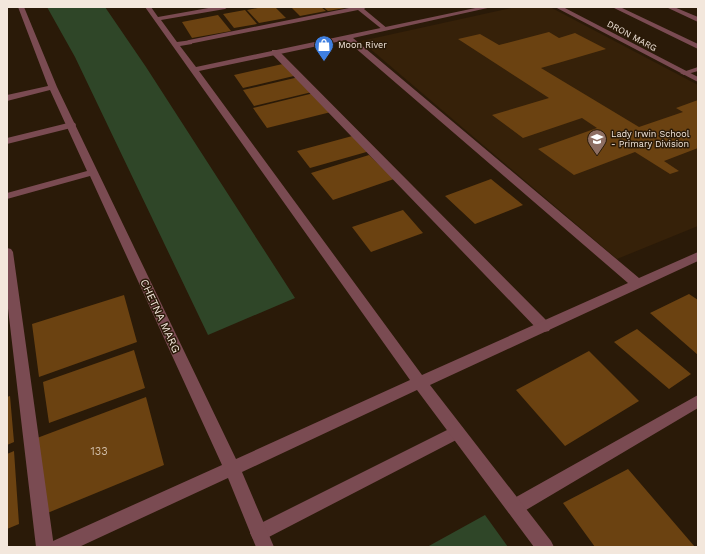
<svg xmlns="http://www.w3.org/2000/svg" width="705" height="554" font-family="'Work Sans',sans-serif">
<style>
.built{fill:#362109}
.green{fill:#2f4628}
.building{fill:#6b4211}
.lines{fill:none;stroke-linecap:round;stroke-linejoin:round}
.lane{fill:#7a4b52;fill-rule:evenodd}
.street{fill:#7a4b52;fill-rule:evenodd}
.labels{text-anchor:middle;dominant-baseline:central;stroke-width:3;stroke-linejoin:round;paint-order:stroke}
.far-street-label{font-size:9px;fill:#f3e7dc;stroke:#2a1a08}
.far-poi-label{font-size:9px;fill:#f3e7dc;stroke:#2a1a08;text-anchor:start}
.street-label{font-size:11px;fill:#f3e7dc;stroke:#2a1a08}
.near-number-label{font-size:11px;fill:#d1bea9}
</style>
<rect width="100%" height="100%" fill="#2a1a08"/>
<path class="built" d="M516,7H550L698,85V226L617,259L361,41Z"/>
<path class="green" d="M47,7H105L146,67L295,298L208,335L75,57Z
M485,515L508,547H427Z"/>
<path class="building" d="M263,7H275L286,18L259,23L247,10Z
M291,7H321L326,11L300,16Z
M323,7H345V8L328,11Z
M245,10L257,24L234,28L223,14Z
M218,15L231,31L192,38L182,22Z
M549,32L559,38L575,33L606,49L541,68L639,127L683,112L676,108L698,100V148L664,161L679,171L670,174L635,152L574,175L538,149L597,128L582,118L523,138L492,115L549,98L458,39L480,34L499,45Z
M287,63L298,75L243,88L234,75Z
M299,77L312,92L254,106L243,90Z
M314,93L331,112L267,128L253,108Z
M356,135L370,151L310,168L297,151Z
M369,155L394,179L333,200L311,173Z
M491,179L523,205L475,224L445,196Z
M403,210L423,233L371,252L352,227Z
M689,294L698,300V355L650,313Z
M124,295L137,342L39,377L32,324Z
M637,329L691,374L669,389L614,342Z
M134,350L145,388L49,423L43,382Z
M589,351L639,401L565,446L516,390Z
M10,396L14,442L7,445V397Z
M146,397L164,465L45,514L37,438Z
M14,451L19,524L7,529V454Z
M628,469L695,547H595L563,503Z"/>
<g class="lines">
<path class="lane" d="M354,7H367L364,9L388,29L383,30L358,10L189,44L185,42L189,40Z
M612,7H620L698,44V49Z
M272,50H278L549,323L551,327L549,331L544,332L539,331L272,54Z
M698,67V71L684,75L680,73Z
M72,122L75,123L76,125L75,127L7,144V138Z
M7,248L11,249L13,252L54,547H36L7,300Z
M698,395V408L521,513L515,515L509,513L507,507L509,501Z
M457,425L462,427L465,432L462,437L265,539L259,542L253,539L250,533L253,527Z"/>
<path class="street" d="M18,7H24L57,87L236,459L410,380L145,7H151L158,17L214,7H228L225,9L161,20L177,42L192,40V44L180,46L196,67L480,7H492L353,38L639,278L698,252V261L430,385L551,541L554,547H534L417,390L242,472L274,547H256L228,478L79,547H50L53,541L222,465L90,176L7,199V193L87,171L50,90L7,101V95L48,86ZM346,40L628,283L422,375L199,71Z
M555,7H563L698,77V82Z
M666,7H674L698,17V22Z"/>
</g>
<defs>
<symbol id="shop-pin" viewBox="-11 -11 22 30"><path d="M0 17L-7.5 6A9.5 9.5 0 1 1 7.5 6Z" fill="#3f7fe0" stroke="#2a1a08"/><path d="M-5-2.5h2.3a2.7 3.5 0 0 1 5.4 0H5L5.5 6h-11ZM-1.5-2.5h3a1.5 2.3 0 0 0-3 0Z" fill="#fff"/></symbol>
<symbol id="school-pin" viewBox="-11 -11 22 30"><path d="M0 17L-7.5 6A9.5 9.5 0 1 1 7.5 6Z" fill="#8d6e63" stroke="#2a1a08"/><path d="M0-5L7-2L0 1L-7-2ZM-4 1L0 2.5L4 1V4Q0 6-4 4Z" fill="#fff"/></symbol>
</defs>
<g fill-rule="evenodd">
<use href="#shop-pin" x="313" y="34" width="22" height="30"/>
<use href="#school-pin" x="586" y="128" width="22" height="30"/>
</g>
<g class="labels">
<g class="far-street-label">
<text transform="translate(632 36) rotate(28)">DRON MARG</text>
</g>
<g class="far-poi-label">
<text x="338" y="45">Moon River</text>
<text x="611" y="134">Lady Irwin School<tspan x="611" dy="10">- Primary Division</tspan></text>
</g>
<g class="street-label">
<text transform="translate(160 316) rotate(65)">CHETNA MARG</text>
</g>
<g class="near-number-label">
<text x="99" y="451">133</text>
</g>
</g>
<rect width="705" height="554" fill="none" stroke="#f3e7dc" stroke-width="16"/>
</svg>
